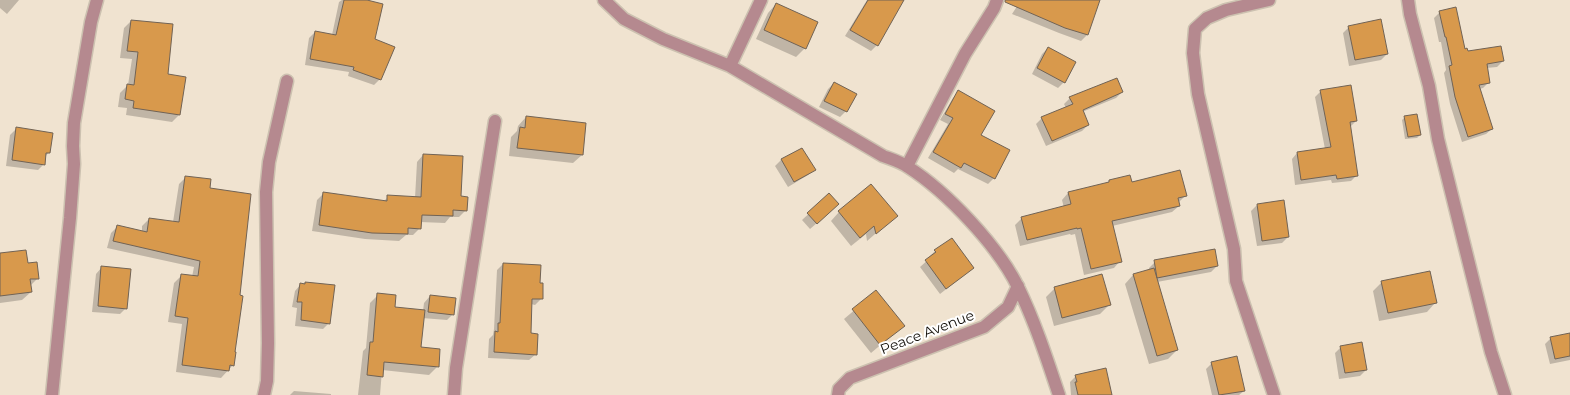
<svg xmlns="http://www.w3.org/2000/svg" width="1570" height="395" font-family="Montserrat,sans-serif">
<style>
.shadow{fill:#0003}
.building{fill:#d8994c;stroke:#716355}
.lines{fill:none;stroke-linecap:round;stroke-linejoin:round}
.minor-casing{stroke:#ccc1b0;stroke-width:15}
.minor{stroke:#b5898f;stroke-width:12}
.labels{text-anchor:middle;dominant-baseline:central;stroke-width:4;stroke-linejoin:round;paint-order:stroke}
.street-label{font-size:14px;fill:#120e08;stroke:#fff}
</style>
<rect width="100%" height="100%" fill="#f0e3d0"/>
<path class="shadow" d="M0,0H19L7,14L0,8Z
M342,0H361L373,40L380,79L374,85L348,76L349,72L305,65L309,38L315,32L332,35L339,2Z
M867,0H902L877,45L871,51L845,36Z
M1021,0H1099L1087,35L1081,41L1059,33L1012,14Z
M776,4L805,48L796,57L756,39L768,13Z
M1440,12L1467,53L1503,61L1497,67L1486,68L1489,82L1483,88L1479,89L1492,129L1486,134L1462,142L1450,104L1444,73L1446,70L1441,42H1439L1434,18Z
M131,21L166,76L179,115L172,122L126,115L127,108L118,107L120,93L128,85L132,59L120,58L124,28Z
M1349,27L1387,54L1381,60L1349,66L1343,33Z
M1048,48L1064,82L1058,88L1032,74L1042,54Z
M834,83L846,111L840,117L819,107L828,89Z
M1321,91L1356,121L1350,127L1357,175L1351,181L1332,183L1331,180L1295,185L1292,159L1297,153L1325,149L1315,97Z
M959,92L979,136L994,178L988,184L958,169L954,173L928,158L948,124L940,120L953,98Z
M1122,92L1116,98L1082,112L1088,125L1082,131L1046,146L1036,124L1042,118L1066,108L1064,104L1070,98Z
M526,117L582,155L573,163L509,156L511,137L517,131L518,126Z
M1405,117L1420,135L1417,138L1405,139L1402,120Z
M16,129L49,152L45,157L44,164L38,170L6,166L10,135Z
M801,149L814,169L808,175L788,187L775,166L781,160Z
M423,155L459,198L466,210L459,217H450L445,223L420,222V228L413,235H406L399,241L365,239L312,231L317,200L324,193L383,202L388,197L415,198L417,162Z
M186,177L209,190L238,296L233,365L221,378L176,372L182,324L168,322L174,283L181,276L192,277L194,267L107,248L111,233L118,226L142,232V226L149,219L173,222L179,184Z
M1110,181L1131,183L1185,196L1178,203L1179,206L1172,212L1112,226L1120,261L1114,268L1084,275L1075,234L1071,235L1070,234L1020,246L1015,225L1022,218L1064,208L1062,200L1068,193L1107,183Z
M829,195L832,210L810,229L802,220Z
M1257,205L1288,237L1282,243L1257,246L1251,211Z
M839,212L896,216L867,241L866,234L851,246L831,221Z
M935,251L973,268L940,294L920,267L930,258L929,257Z
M0,254L27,264L38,278L30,286L31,292L22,300L0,303Z
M1155,262L1217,266L1211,272L1157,282L1177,350L1168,359L1149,364L1125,284L1133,275L1149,270V268Z
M503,264L538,285L541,299L535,305L531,304L529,335L536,354L529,360L488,358L489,339L493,335L494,329L497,270Z
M102,267L126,308L120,314L92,312L96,274Z
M1382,282L1435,303L1427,312L1379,321L1373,291Z
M305,283L329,323L323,329L295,326L297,308L292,307L295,291L301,284Z
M1055,288L1109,305L1100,314L1054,326L1046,297Z
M876,292L903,326L871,353L844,319Z
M378,295L393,308L423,311L424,303L430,296L453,314L447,320L422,318L420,348L437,367L429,375L382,370L380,395H358L363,351L366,348L370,303Z
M1570,334V360L1550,364L1545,344L1551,338Z
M1341,347L1366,370L1360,376L1339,379L1335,353Z
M1212,363L1244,391L1239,395H1212L1206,369Z
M1076,376L1111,395H1071L1070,382Z
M294,391L331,394V395H290Z"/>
<path class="building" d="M344,0H367L383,4L375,39L395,47L381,80L353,70L354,67L310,59L315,31L336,35Z
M868,0H904L878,46L850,30Z
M1005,0H1100L1088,35L1065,28L1005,2Z
M776,3L818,22L806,49L764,30Z
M1456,7L1465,49L1467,48L1468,51L1501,46L1504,61L1487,64L1490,83L1479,85L1493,129L1468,137L1455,97L1449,66L1452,65L1446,37H1445L1439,11Z
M1381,19L1388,54L1355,60L1348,26Z
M131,20L173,24L168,74L186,77L180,115L133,108L134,101L125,99L127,84L134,85L138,52L127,51Z
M1048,47L1076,62L1065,83L1037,68Z
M1117,78L1123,92L1083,110L1089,125L1052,141L1041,117L1073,104L1069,97Z
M834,82L857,94L847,112L824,101Z
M1351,85L1357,121L1350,122L1358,176L1337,179L1336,175L1301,180L1297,152L1331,147L1320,90Z
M958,90L995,111L981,135L1010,150L995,179L964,163L961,168L933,152L953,118L945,114Z
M1417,114L1421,135L1408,137L1404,116Z
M526,116L586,123L583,155L517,148L520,127L525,128Z
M16,127L53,133L50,153H46L45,165L12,160Z
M802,148L816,170L794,182L781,159Z
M423,154L463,156L461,196L468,197L467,211L453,210V216L422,215L421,229L408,228V234L372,233L319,225L323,192L387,201V195L421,197Z
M1180,170L1187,196L1178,198L1180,206L1112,221L1122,262L1091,269L1081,228L1077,229V228L1027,240L1021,217L1071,204L1068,192L1109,182V180L1130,175L1132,182Z
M185,176L211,179L210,188L251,194L240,295L243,296L235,352H236L234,366L230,365L229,371L182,365L188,318L175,316L181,274L198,276L200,261L113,241L117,225L147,232L149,218L179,222Z
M871,184L898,216L876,234L874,226L860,238L838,211Z
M829,193L839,204L817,224L807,213Z
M1284,200L1289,237L1262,241L1257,204Z
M952,238L974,268L946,289L925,260L936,252L934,250Z
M1215,249L1218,266L1157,278L1154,260Z
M26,250L28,263L37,262L39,279H30L32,292L0,296V253Z
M503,263L541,265L540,283H543V299H532L531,333L538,334L537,355L494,352L495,331L498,332V323H500Z
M101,266L131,269L127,309L98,306Z
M1154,268L1178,350L1157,356L1133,274Z
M1430,271L1437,303L1388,313L1381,281Z
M1102,274L1111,305L1062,318L1054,287Z
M305,282L335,285L330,324L301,320L302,302H297L300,283L305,284Z
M876,290L905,326L880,345L852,309Z
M377,293L396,295L395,307L425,310L421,347L440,349L439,367L384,362L383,377L367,375L370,342H373Z
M430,295L456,298L454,315L428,312Z
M1570,333V356L1555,359L1550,337Z
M1362,342L1367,370L1345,373L1340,346Z
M1237,356L1245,391L1219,395L1211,362Z
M1106,368L1112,395H1078L1075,382H1077L1075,375Z"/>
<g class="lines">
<defs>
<path id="minor" d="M604,0L624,19L663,39L730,66L883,156C891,159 901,162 908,167C947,192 998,246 1018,287C1035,322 1047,359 1059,395
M1269,0L1226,10L1207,18L1195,29L1193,53L1198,94L1234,249L1236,281L1274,395
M1408,0L1410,14L1429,86L1438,139L1491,352L1505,395
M730,66L761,0
M907,166L965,54L994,8L997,0
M52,395L70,218L74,164L73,146L74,123L91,22L97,0
M264,395L267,381L268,343L266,192L269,162L287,81
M454,395L456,368L495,121
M838,395L839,389L850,378L984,327L1008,307L1018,286"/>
</defs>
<use href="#minor" class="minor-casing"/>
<use href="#minor" class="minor"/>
</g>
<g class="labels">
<g class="street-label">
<text transform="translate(927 332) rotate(-21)">Peace Avenue</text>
</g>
</g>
</svg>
